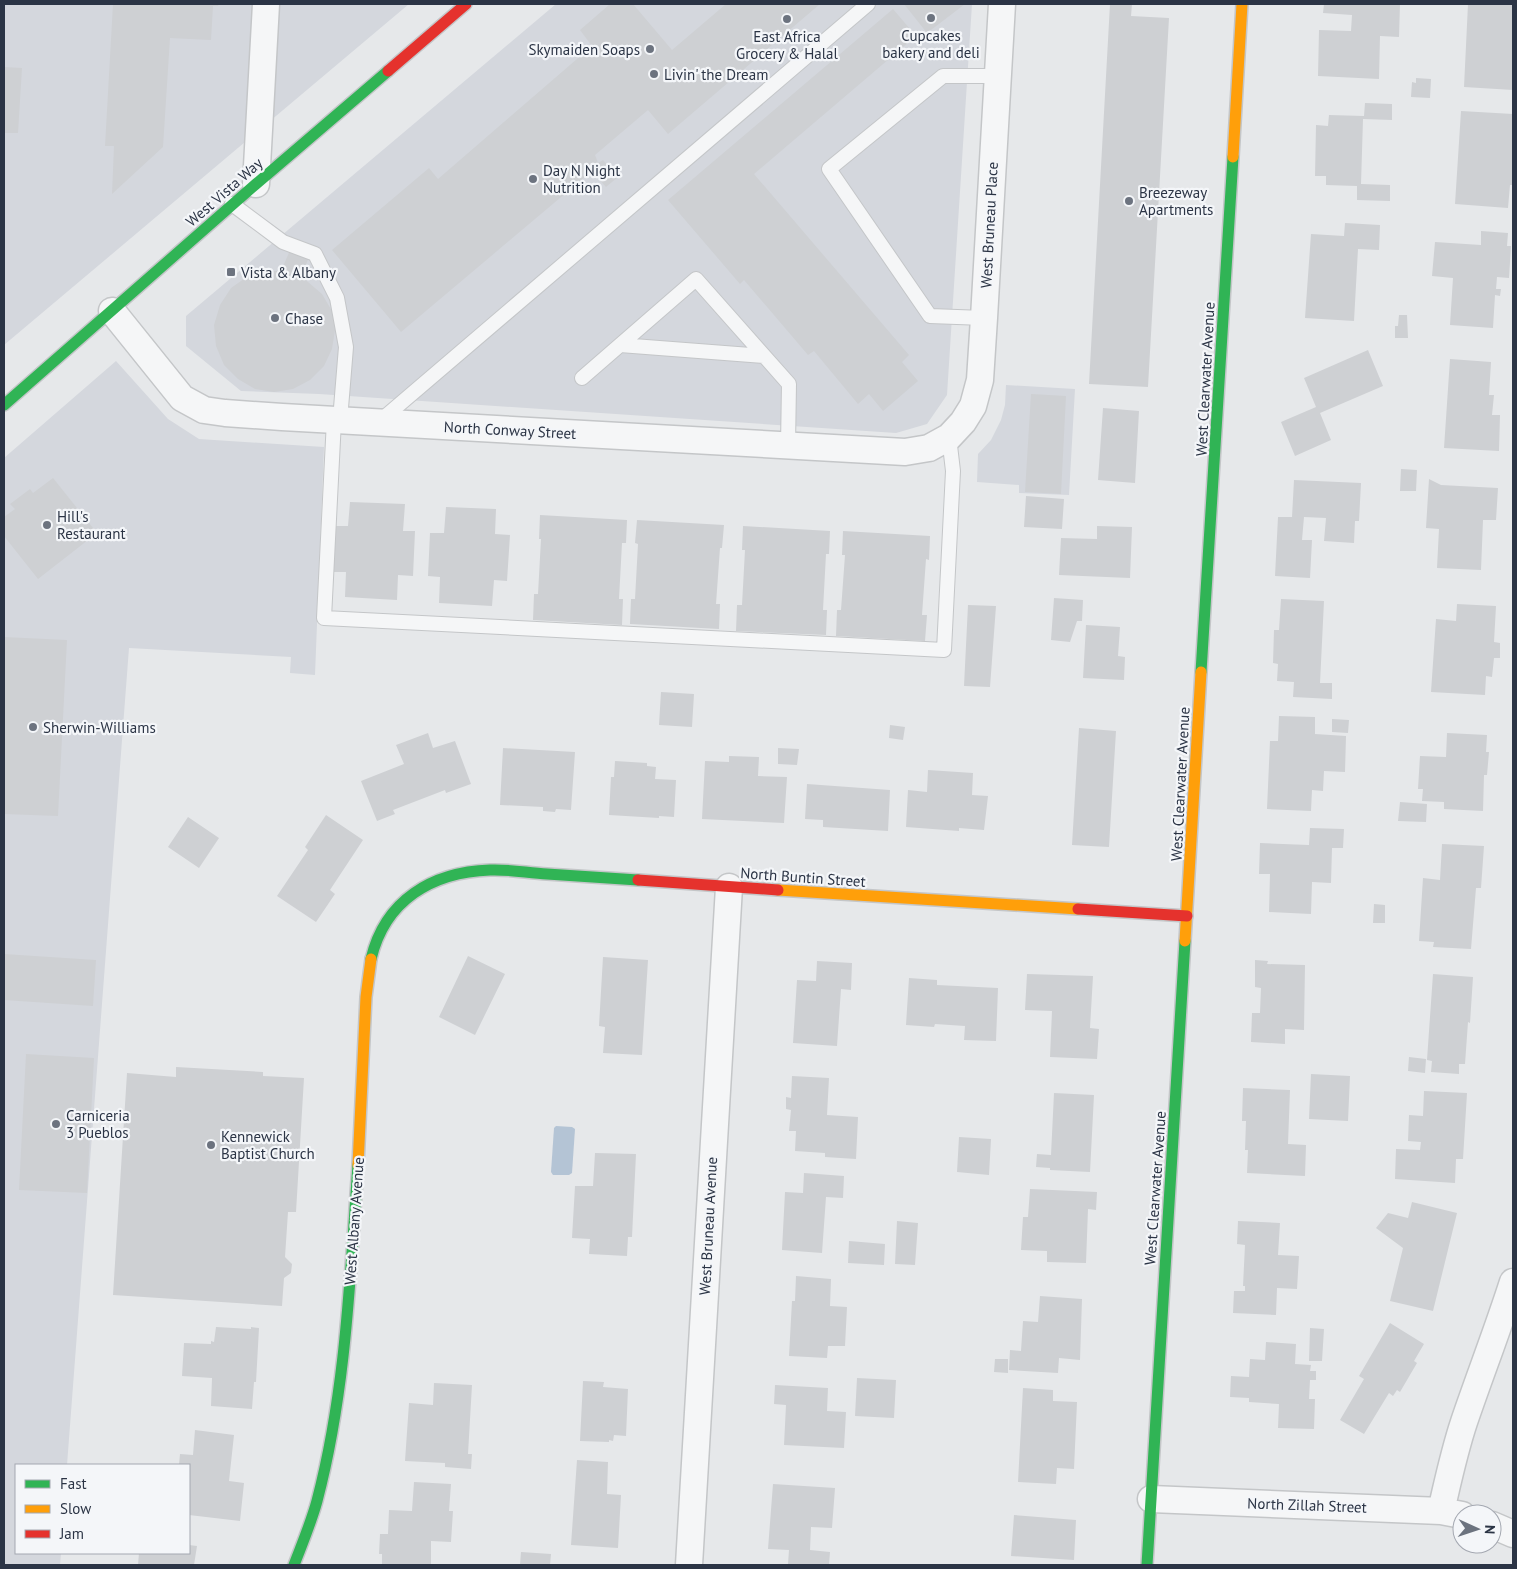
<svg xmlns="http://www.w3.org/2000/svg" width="1517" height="1569" font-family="'PT Sans',sans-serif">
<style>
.built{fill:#d4d7dd}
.water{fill:#b4c4d5}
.building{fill:#ced0d3}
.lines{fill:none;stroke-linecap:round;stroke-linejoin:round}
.lane-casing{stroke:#c4c6c8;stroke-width:16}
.street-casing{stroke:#c4c6c8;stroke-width:29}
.fast-casing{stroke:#c4c6c8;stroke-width:14}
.slow-casing{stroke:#c4c6c8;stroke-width:14}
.jam-casing{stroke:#c4c6c8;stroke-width:14}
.lane{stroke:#f5f6f7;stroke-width:14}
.street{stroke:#f5f6f7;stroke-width:26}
.fast{stroke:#30b455;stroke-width:11}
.slow{stroke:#ff9f0a;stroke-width:11}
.jam{stroke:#e5322d;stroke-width:11}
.poi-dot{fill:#6c737f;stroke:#f4f6f9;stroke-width:2}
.labels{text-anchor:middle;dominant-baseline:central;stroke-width:4.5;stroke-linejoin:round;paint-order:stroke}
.poi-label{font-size:15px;fill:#2b3445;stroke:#f4f6f9;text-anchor:start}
.street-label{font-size:15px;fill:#2b3445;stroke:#f4f6f9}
</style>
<rect width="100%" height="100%" fill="#e6e8ea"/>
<path class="built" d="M4,4H409L4,345Z
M556,4H972L947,395L927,424L896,433L319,394L241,391L186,346V316Z
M116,361L168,419L199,439L324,447L315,675L290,673L291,657L129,648L67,1465H16V1553H61L60,1565H4V458Z
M1006,385L1075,389L1069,495L1019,493V485L977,482L978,454L991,440L1001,420L1005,405Z"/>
<path class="water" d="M556,1126L572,1127L575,1129L572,1173L569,1175H553L551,1172L554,1128Z"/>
<path class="building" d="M113,4H219L218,6H213L211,40L170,38L163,147L112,194L114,146H105Z
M610,4H633L672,50L726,4H820L668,134L648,110L595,155L598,163L603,160L618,177L606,187L592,171L401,332L332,250L429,168L438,179L592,46L580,30Z
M904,4H965L927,33Z
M1110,4H1132L1131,16L1169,18L1148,387L1089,384Z
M1324,4H1400L1399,37L1380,36L1379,79L1318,76L1319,30L1351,31L1352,15L1323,13Z
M1468,4H1513V90L1464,87Z
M893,9L916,36L754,174L909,355L902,362L918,381L883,411L869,394L858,404L814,351L808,355L744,280L740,284L668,200Z
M4,67L22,68L18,133H4Z
M1416,78L1431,79L1430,98L1411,97L1412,82L1416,83Z
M1365,103L1392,104V120L1363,119L1361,184L1390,185V201L1357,200V186L1326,185V176H1315L1316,125L1328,126L1329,115L1364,116Z
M1461,111L1513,114V185H1510L1508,208L1455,204Z
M1345,223L1380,225L1379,250L1358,249L1354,321L1305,318L1311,234L1344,236Z
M1481,231L1508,233L1507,246H1511L1509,278L1497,277L1496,289H1501L1500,296L1495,295L1493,328L1450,325L1453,278L1432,276L1435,242L1481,245Z
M291,248L310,255L301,276L322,294L332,311L335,330L332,349L324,366L310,380L293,389L274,392L255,389L238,379L224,365L216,346L214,325L220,305L231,288L248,276L268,271H281Z
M1399,315H1407L1408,338H1395V326H1398Z
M1368,350L1383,386L1320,413L1331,440L1295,456L1281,422L1316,407L1304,378Z
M1450,359L1491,362L1489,395H1494L1492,415H1500L1499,451L1444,448Z
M1031,394L1066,396L1061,494L1025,492Z
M1103,408L1139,411L1135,483L1098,480Z
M1401,469L1417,470L1416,491H1400Z
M53,478L97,533L38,579L4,536V517L15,509L10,504L30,489L33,493Z
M1429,479L1441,485L1498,488L1496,520H1483L1481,570L1437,568L1439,529L1426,528Z
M1294,480L1361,483L1359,521H1355L1354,543L1324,541L1326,518L1304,517L1302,540H1312L1310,578L1275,576L1278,517H1292Z
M1026,496L1064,499L1062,529L1024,527Z
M350,502L405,504L403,531H415L413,576L398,575L397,600L345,597L346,572H333L335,526H348Z
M446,507L496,509L495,534L510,535L507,581L494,580L492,606L439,603L440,577L428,576L430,533H444Z
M540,515L627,520L626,543H622L619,599H623L622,625L533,620L534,594H538L541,539H539Z
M637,520L724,525L722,548H720L716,604H720L719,629L630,624L631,599H635L638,544L635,543Z
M743,526L830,531L829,554H826L823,610H827L826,635L736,631L737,605H742L745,550H742Z
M1097,526L1132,527L1130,578L1059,575L1061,538L1097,539Z
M843,531L930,536L929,560L926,559L922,615H927L925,641L836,636L837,610H841L845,555H842Z
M1054,598L1083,600L1082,621H1077L1070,642L1051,640Z
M1281,599L1324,601L1320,683H1332V699L1293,697L1294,682L1277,681L1278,664L1273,663L1274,630H1279Z
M1457,604L1496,606L1494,642L1500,643V658H1494L1492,677L1486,676L1485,695L1431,692L1436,619L1456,621Z
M968,605L996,606L990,687L964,686Z
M1086,625L1120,627L1118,656L1125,657L1124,680L1083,678Z
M4,637L67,640L58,816L4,814Z
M661,692L694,694L692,727L659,725Z
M1279,716L1315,717V734L1346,736L1345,772L1324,771L1323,791L1312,790L1311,811L1267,809L1270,741H1278Z
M1332,719L1349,720L1348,733L1332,732Z
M890,725L905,727L903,740L889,738Z
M1079,728L1116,731L1109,847L1072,845Z
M428,733L433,748L455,741L471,784L446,793L445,790L393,810L395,814L377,821L361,781L404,764L396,745Z
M1447,733L1487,735L1486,752H1489L1487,775H1484L1483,811L1444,809V802L1422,801L1423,789H1418L1420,756L1446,757Z
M503,748L575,752L571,810L556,809L555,812L543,811V807L500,805Z
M778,748L799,749L797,765L778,764Z
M729,756L759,757L758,776L787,777L784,823L702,819L705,761L729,762Z
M615,761L647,763V766L656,767L655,779L676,780L674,817L659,816V818L609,815L611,777H614Z
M928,770L973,773L972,795L988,796L984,830L959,828V831L906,827L908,790L927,792Z
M807,784L890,790L888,831L823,827V820L805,819Z
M1400,802L1427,804L1426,822L1398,821Z
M326,815L363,840L330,890L335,894L316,922L277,896L308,850L305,847Z
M188,817L219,838L199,868L168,847Z
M1310,828L1344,829L1343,848H1332L1331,883L1312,882L1311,914L1269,912L1270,874H1259L1260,843L1309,845Z
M1442,844L1484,846L1481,888H1476L1471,949L1433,947L1434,942L1419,941L1423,878L1440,880Z
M1374,904L1385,905V923H1373Z
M4,954L96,960L93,1006L4,1000Z
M468,956L505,974L475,1035L439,1017Z
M603,957L648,960L642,1055L603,1053L605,1027L599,1026Z
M1255,960L1268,961L1267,964L1305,965L1304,1030L1285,1029V1044L1251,1042L1252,1013H1260L1261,988L1255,987Z
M817,961L852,963L851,990L841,989L837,1046L793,1043L797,980L816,981Z
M1027,974L1093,976L1090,1028L1099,1029L1097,1059L1050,1057L1052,1011L1025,1010Z
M1433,974L1473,977L1470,1023L1468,1022L1465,1064H1459V1074L1431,1072L1432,1061L1427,1060Z
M909,978L937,980V985L998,988L996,1041L964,1040L965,1026L935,1024L934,1027L906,1025Z
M26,1054L94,1058L87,1193L19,1190Z
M1409,1057L1426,1059L1425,1073L1408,1071Z
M176,1067L263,1072V1076L304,1078L296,1212H288L285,1257L292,1264L291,1273L284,1278L282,1306L113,1295L127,1073L176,1077Z
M1311,1074L1350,1076L1348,1121L1309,1119Z
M792,1076L829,1078L827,1115L858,1117L856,1159L825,1157V1153L795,1151L796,1131H789L791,1110L786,1109V1097L791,1098Z
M1243,1088L1290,1090L1288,1144L1306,1145L1305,1176L1247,1173L1248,1150H1245L1246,1121H1242Z
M1424,1091L1467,1093L1463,1159H1456L1455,1183L1395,1179L1396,1149L1420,1150L1421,1142L1408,1141L1409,1115L1423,1116Z
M1054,1093L1094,1095L1090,1172L1050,1170V1168L1036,1167L1037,1154L1051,1155Z
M959,1137L991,1139L989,1175L957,1172Z
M595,1153L636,1154L632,1237H628L627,1256L589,1254L590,1239L572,1238L575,1186H593Z
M804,1173L844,1176L843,1198L826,1197L822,1253L782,1250L785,1192L803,1193Z
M1030,1189L1097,1192L1096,1210L1088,1209L1086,1263L1047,1262V1251L1021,1250L1023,1217H1028Z
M1412,1202L1457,1213L1433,1311L1390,1301L1403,1248L1376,1228L1388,1213L1408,1218Z
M897,1221L918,1223L915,1265L895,1264Z
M1238,1221L1280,1223L1278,1255L1299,1256L1297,1289L1277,1288L1276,1315L1233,1313L1234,1291H1245V1286H1243L1245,1245L1237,1244Z
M849,1241L885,1244L884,1265L848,1263Z
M796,1276L831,1279L830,1306L847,1307L845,1346H828L827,1358L789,1356L792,1301H795Z
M1040,1296L1082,1299L1080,1360L1059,1358L1058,1373L1009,1370L1010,1350L1021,1351L1023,1321L1038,1322Z
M1390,1323L1424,1344L1414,1361L1417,1363L1400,1392L1397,1390L1393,1396L1389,1393L1364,1434L1340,1420L1364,1379L1359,1376Z
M216,1327L251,1329V1327L259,1328L256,1382H254L252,1409L211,1406L212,1378L182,1376L184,1343L211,1344V1341L214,1342Z
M1310,1328L1324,1329L1322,1361H1309Z
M1266,1342L1296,1344L1295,1364L1311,1365L1310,1371H1316V1380H1310L1309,1399H1315L1314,1429L1278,1428L1279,1404L1249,1402V1398L1230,1397L1231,1376L1249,1377L1250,1359L1265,1360Z
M995,1359H1008V1373L994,1372Z
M857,1378L896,1380L894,1418L855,1416Z
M583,1381L604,1382L603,1387L628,1389L626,1436L614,1435L613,1441L609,1440V1442L580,1441Z
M434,1383L472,1385L468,1454H472L471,1469L445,1467V1463L405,1461L409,1403L433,1405Z
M775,1385L828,1388L827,1411L846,1412L844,1448L784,1445L786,1405L774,1404Z
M1023,1388L1053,1390V1401L1077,1402L1074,1469L1057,1468L1056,1484L1018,1482Z
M195,1430L234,1435L229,1481L244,1483L240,1521L189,1515V1465H179L180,1454L193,1455Z
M577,1460L608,1462L607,1494L621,1495L618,1548L571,1545Z
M414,1482L451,1484L449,1511H453L451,1542L431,1541V1565H382V1554H379L380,1534H388L389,1510L412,1511Z
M773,1484L835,1488L832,1528L811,1527L810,1550L830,1552L829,1565L788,1564L789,1550L768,1549Z
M1014,1515L1076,1520L1074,1560L1011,1556Z
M189,1545L197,1546L194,1565H138L139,1553H189Z
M521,1552L551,1554L550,1565H520Z"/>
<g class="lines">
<defs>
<path id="lane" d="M232,204L283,242L315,254L337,298L346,347L340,420
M984,318L930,316L829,169L943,76H997
M620,345L764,356
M582,378L696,279L789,384L788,445
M334,420L324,618L944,650L953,471L949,437
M380,421L868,4"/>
<path id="street" d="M256,184L266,4
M112,311L182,398L204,410L225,413L282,417L905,452L929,448L949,437L963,422L973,406L980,380L984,318L1002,4
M1151,1499L1441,1511L1462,1515
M1441,1511C1448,1481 1454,1452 1464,1422C1480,1375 1498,1329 1513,1282
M1492,1525L1513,1534
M689,1565L729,887"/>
<path id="fast" d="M4,405L256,184L388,71
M1201,672L1233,157
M371,959C385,900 432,872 490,870C508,869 528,873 547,874C577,876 608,878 638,880
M294,1565C302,1544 311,1523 317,1501C346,1391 350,1278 358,1165
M1147,1565L1185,941"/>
<path id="slow" d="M1233,157L1242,4
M778,890L1078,909
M1185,941L1201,672
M358,1165L366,997L371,959"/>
<path id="jam" d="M388,71L466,4
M638,880L778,890
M1078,909L1187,916"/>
</defs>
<use href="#lane" class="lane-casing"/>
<use href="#street" class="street-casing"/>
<use href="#fast" class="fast-casing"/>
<use href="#slow" class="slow-casing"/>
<use href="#jam" class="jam-casing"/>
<use href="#lane" class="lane"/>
<use href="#street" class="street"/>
<use href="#fast" class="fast"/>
<use href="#slow" class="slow"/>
<use href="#jam" class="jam"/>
</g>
<g class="poi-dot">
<circle cx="931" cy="18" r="5"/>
<circle cx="787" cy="19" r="5"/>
<circle cx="650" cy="49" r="5"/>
<circle cx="654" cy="74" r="5"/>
<circle cx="533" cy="179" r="5"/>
<circle cx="1129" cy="201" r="5"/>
<rect x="226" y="267" width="10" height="10" rx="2.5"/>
<circle cx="275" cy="318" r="5"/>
<circle cx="47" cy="525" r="5"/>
<circle cx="33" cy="727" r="5"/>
<circle cx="56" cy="1124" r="5"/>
<circle cx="211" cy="1145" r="5"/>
</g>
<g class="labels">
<g class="poi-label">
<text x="931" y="35" text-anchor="middle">Cupcakes<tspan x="931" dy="17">bakery and deli</tspan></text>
<text x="787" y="36" text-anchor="middle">East Africa<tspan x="787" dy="17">Grocery &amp; Halal</tspan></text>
<text x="640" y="49" text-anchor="end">Skymaiden Soaps</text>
<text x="664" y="74">Livin' the Dream</text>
<text x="543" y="170">Day N Night<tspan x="543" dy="17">Nutrition</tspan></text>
<text x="1139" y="192">Breezeway<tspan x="1139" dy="17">Apartments</tspan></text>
<text x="241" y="272">Vista &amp; Albany</text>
<text x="285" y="318">Chase</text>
<text x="57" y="516">Hill's<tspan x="57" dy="17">Restaurant</tspan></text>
<text x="43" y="727">Sherwin-Williams</text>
<text x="66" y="1115">Carniceria<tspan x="66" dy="17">3 Pueblos</tspan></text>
<text x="221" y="1136">Kennewick<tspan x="221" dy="17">Baptist Church</tspan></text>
</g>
<g class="street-label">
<text transform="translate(224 192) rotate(-41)">West Vista Way</text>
<text transform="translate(989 225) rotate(-87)">West Bruneau Place</text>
<text transform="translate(1205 379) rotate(-87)">West Clearwater Avenue</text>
<text transform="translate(510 430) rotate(3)">North Conway Street</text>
<text transform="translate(1180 784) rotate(-87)">West Clearwater Avenue</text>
<text transform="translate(803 877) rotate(4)">North Buntin Street</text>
<text transform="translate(1155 1188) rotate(-86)">West Clearwater Avenue</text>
<text transform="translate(354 1221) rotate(-86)">West Albany Avenue</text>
<text transform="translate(708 1226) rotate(-87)">West Bruneau Avenue</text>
<text transform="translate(1307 1505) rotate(2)">North Zillah Street</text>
</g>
</g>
<rect width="1517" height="1569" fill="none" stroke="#2b3445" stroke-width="10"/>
<rect x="15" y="1464" width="175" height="90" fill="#f4f6f9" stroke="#a4a8b1"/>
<rect x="25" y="1480" width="25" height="8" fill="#30b455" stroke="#a4a8b1"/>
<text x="60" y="1489" font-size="15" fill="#2b3445">Fast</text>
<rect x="25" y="1505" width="25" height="8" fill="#ff9f0a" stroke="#a4a8b1"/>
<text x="60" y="1514" font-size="15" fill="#2b3445">Slow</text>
<rect x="25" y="1530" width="25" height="8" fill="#e5322d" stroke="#a4a8b1"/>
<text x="60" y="1539" font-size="15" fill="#2b3445">Jam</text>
<g transform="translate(1477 1529) rotate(93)"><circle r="24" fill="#f4f6f9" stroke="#a4a8b1"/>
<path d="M0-4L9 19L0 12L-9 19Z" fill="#6c737f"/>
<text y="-8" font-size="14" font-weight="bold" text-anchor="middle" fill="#2b3445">N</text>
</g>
</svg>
